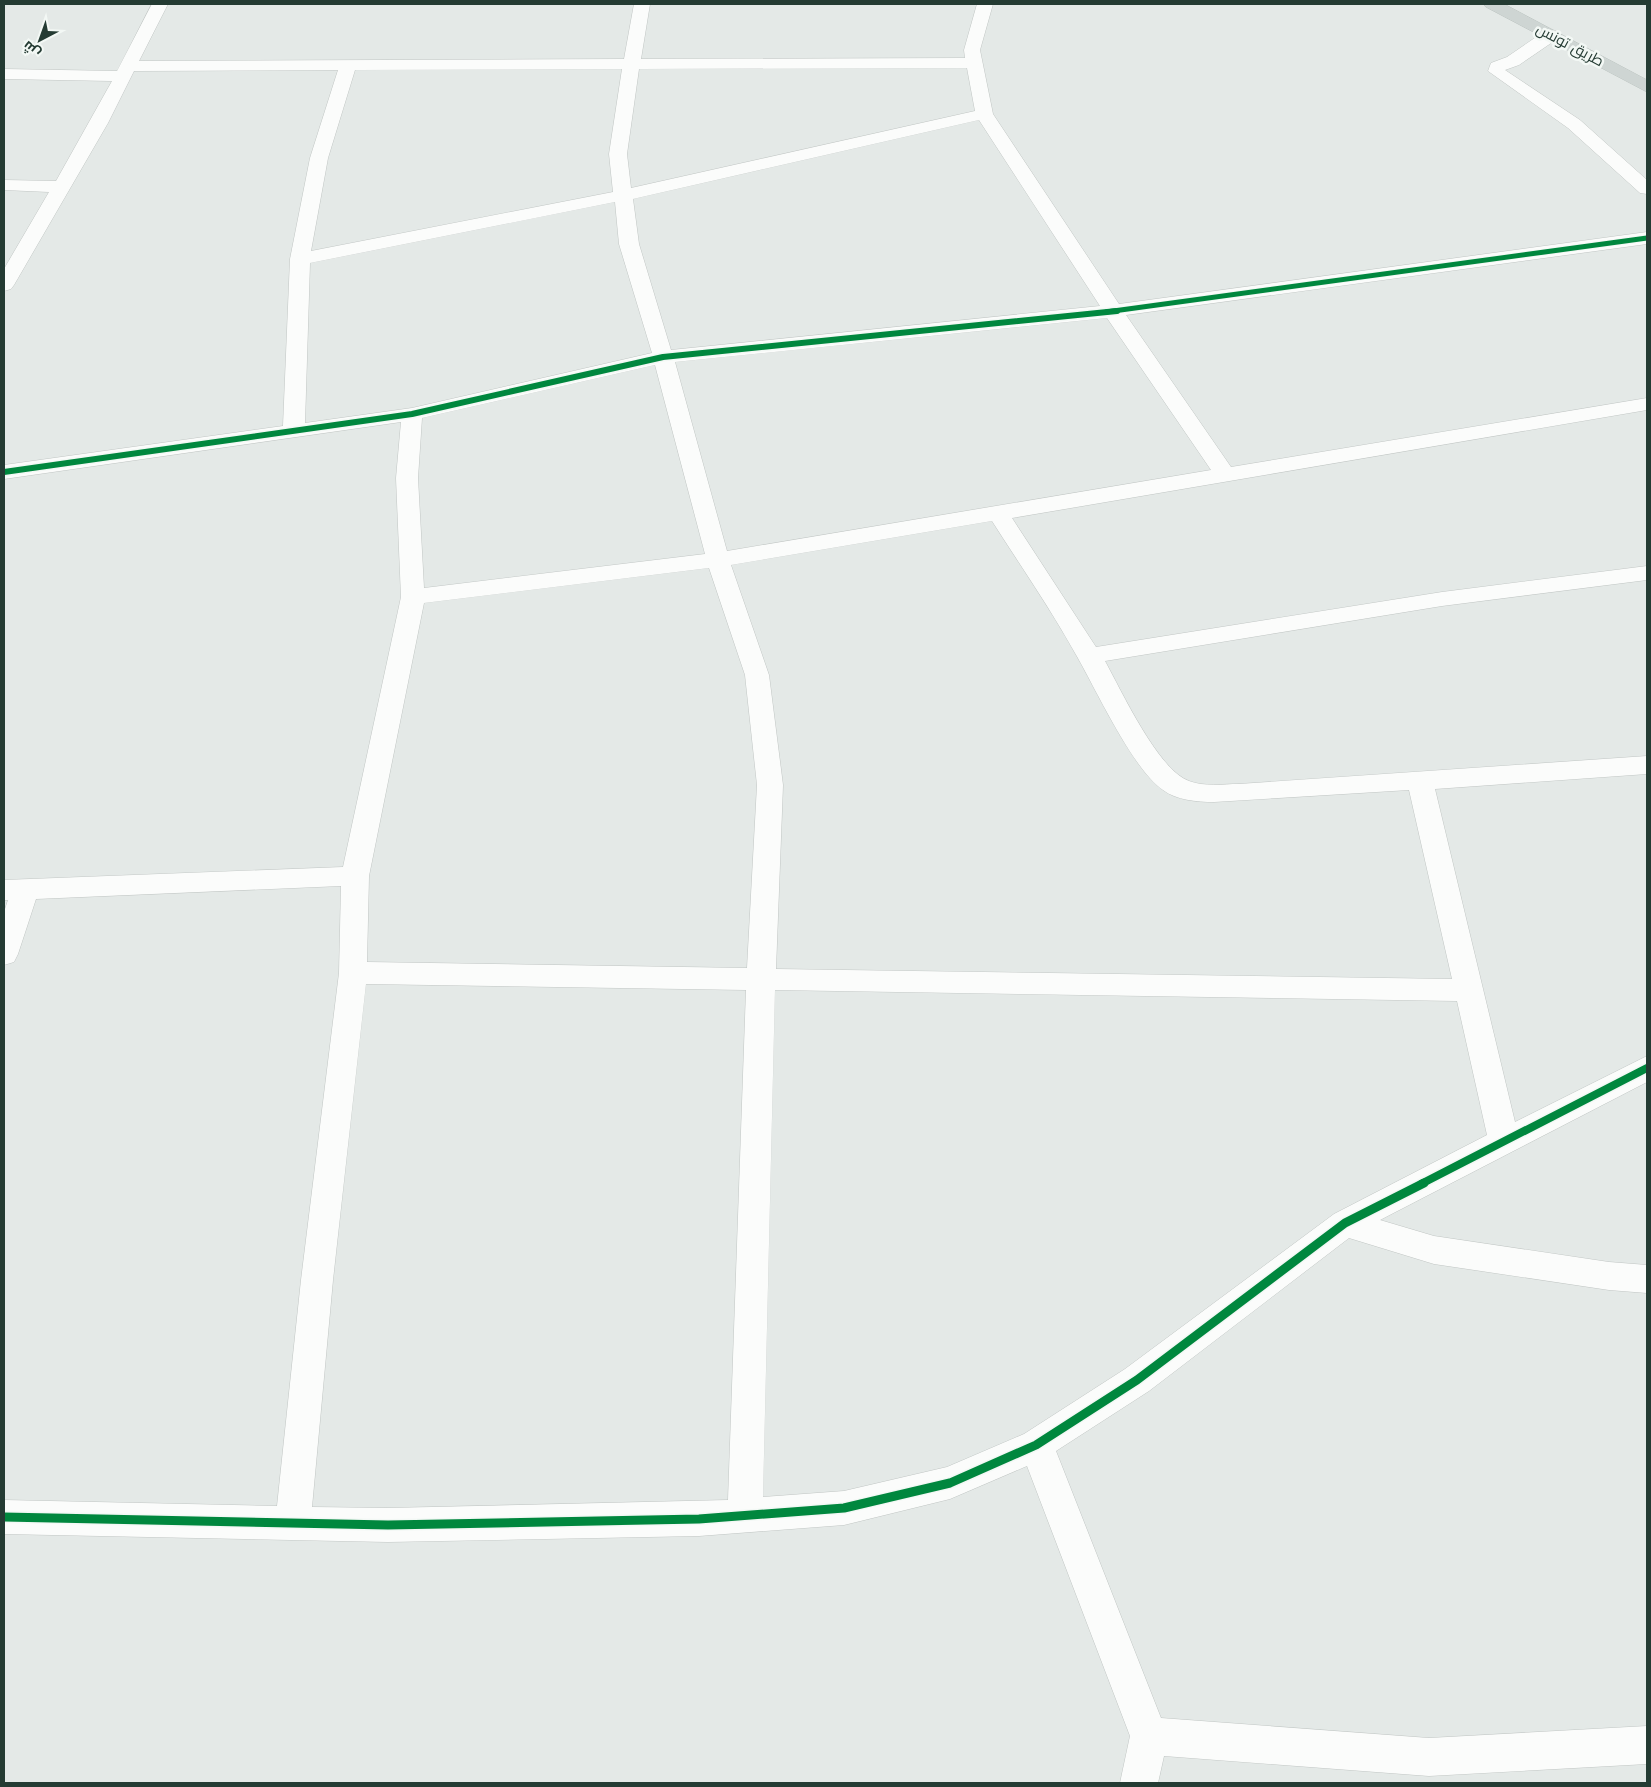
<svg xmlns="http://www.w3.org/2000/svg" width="1651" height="1787" font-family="Jost,Cairo,sans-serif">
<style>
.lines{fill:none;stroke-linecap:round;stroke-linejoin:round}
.minor-casing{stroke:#c1c6c4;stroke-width:1}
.major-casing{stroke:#bdc5c2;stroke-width:1}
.minor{fill:#fbfcfb;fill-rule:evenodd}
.major{fill:#ced5d3;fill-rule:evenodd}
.cycleway-far3-casing{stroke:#f3f8f5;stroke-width:7}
.cycleway-far2-casing{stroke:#f3f8f5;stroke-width:9}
.cycleway-far1-casing{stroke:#f3f8f5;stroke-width:11}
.cycleway-casing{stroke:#f3f8f5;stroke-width:12}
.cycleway-far3{stroke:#00873e;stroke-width:5}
.cycleway-far2{stroke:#00873e;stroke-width:6}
.cycleway-far1{stroke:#00873e;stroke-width:8}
.cycleway{stroke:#00873e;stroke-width:9}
.labels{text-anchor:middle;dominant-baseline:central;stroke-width:5;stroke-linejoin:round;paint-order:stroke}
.far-street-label{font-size:15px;fill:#243b33;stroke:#f3f8f5}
</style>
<rect width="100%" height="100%" fill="#e4e9e7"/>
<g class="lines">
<defs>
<path id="minor" d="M152,4H168L139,61L624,59L634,4H650L641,59L965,58L964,50L977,4H993L980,50L993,114L1119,304L1647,232V244L1126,315L1231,467L1647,398V410L1012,518L1096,647L1442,592L1647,566V580L1442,606L1105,661C1121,690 1158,770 1189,781C1204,787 1223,784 1239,784L1647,756V774L1435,789L1515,1122L1647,1056V1082L1380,1220L1434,1236L1609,1262L1647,1265V1293L1609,1290L1434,1264L1349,1238L1149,1391L1056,1451L1161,1718L1429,1738L1647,1726V1764L1429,1776L1164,1756L1158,1783H1120L1130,1736L1027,1466L950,1499L844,1525L699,1536L388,1542L4,1534V1500L277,1506L301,1280L339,973L341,886L36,899L18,954L14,962L4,965V912L8,900H4V880L343,867L401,597L396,478L401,422L4,479V465L283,426L290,259L310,158L338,70L134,71L108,123L14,285L11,289L4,291V269L49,192L4,190V180L56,181L112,81L4,79V69L117,71ZM967,68L975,111L631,188L627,154L639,69ZM622,69L609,154L613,192L311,251L328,158L355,70ZM979,120L1100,306L671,350L639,244L633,199ZM615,202L619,244L652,353L412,408L305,423L310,263ZM1107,318L1211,470L727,551L675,362ZM655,365L705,554L424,588L418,478L422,418ZM992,521C1020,565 1050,608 1075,653C1095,687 1132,769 1163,790C1176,800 1197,802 1214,802L1409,790L1452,979L776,969L783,785L769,675L731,565ZM709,568L745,675L757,785L747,968L367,962L369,876L424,603ZM366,984L746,990L728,1500L388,1508L312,1507L333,1280ZM775,990L1457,1001L1487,1135L1334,1214L1125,1369L1024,1434L947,1467L844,1491L763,1497Z
M1551,30L1557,31L1559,35L1557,39L1519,65L1505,70L1580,120L1647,180V194L1640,193L1568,128L1488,71L1491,63L1507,57L1545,31Z"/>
<path id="major" d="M1484,4H1504L1647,80V92L1486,7Z"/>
</defs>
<use href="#minor" class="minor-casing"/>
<use href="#major" class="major-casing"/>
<use href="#minor" class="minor"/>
<use href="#major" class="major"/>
<defs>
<path id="cycleway-far3" d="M1106,312L1647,238"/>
<path id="cycleway-far2" d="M4,472L412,414L663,357L1117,311"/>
<path id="cycleway-far1" d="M1421,1184L1647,1068"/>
<path id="cycleway" d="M4,1517L388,1525L699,1519L844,1508L950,1483L1036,1445L1137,1380L1345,1223L1424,1183"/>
</defs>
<use href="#cycleway-far3" class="cycleway-far3-casing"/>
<use href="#cycleway-far2" class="cycleway-far2-casing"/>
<use href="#cycleway-far1" class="cycleway-far1-casing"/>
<use href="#cycleway" class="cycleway-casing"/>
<use href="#cycleway-far3" class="cycleway-far3"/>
<use href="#cycleway-far2" class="cycleway-far2"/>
<use href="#cycleway-far1" class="cycleway-far1"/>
<use href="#cycleway" class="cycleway"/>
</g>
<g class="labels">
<g class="far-street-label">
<text transform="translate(1570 45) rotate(28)">طريق تونس</text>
</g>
</g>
<rect width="1651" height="1787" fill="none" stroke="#243b33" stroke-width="10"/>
<g transform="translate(40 40) rotate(221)" stroke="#f3f8f5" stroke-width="4" paint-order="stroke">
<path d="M0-4L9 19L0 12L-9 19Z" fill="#243b33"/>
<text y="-8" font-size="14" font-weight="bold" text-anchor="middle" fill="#243b33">ش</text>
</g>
</svg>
